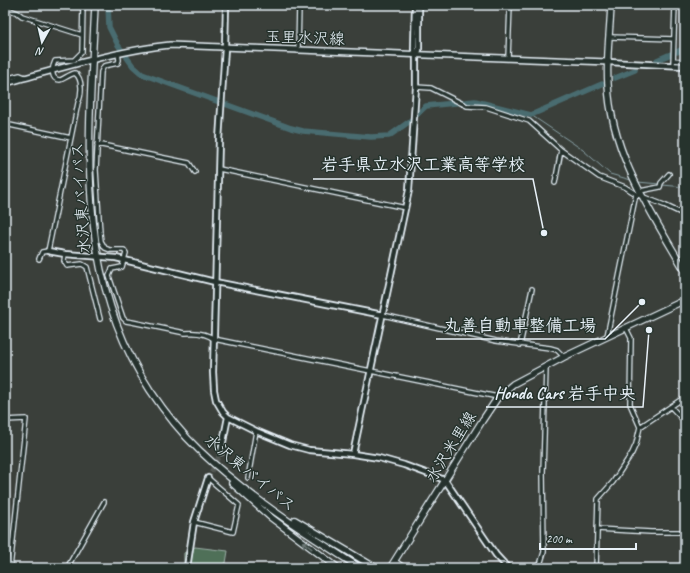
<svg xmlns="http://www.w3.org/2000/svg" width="690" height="573" font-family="Caveat,'Klee One',sans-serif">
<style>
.green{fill:#507059;stroke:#9cb0a8}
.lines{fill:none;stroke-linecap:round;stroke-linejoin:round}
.stream{stroke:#89a1a6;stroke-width:1}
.river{stroke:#496c70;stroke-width:5.5}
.tertiary-tunnel{stroke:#545a56;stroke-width:4.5;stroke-dasharray:4.5 2;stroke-linecap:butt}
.minor-casing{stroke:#e8f1f8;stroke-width:6}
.tertiary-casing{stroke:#e8f1f8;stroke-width:8}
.secondary-casing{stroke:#e8f1f8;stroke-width:8}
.primary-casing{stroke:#e8f1f8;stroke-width:8}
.trunk-casing{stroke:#e8f1f8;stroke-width:8}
.minor{stroke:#26332d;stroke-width:3.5}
.tertiary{stroke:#26332d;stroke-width:4.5}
.secondary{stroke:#26332d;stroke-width:5}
.primary{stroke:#26332d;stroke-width:5.5}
.trunk{stroke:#26332d;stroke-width:5.5}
.oneway{stroke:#6a7674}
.labels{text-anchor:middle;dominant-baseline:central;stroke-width:3;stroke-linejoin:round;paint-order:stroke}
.street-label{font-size:16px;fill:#e8f1f8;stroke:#26332d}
.leader{fill:none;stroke:#e8f1f8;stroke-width:1.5}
.callout-dot{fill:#e8f1f8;stroke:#26332d;stroke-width:1.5}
.callout-label{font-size:17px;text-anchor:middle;font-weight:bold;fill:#e8f1f8;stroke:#26332d;stroke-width:3;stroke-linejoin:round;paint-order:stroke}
</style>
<rect width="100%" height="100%" fill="#3a3f3a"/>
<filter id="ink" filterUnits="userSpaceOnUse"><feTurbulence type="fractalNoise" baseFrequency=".025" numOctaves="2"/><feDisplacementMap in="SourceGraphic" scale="8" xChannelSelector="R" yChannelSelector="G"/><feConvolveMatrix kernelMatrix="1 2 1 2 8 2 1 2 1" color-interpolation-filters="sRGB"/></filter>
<g filter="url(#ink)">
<path class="green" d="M195,547L228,551L226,563L216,567V568H184V553Z"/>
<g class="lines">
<path class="stream" d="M531,115L583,150L610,174L631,180
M638,182L659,184
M662,185L685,187"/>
<path class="river" d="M108,5L109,27L118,45L133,66L142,74L291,128L303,131L371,137L389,136L410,121L426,106L475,101L531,115L602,84
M677,52L685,48
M657,60L671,54
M615,78L635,70"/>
<path class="tertiary-tunnel" d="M208,478L221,452"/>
<defs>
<path id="minor" d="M5,8L18,13L22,16L82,35
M610,37L674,39
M298,51L299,5
M118,53L119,60L118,63L104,66L101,72L96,170L100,233L101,241L105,248L110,250H124L126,253L122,267L112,269L109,276L123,318L126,321L132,322L185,333C195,332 206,333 214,339L498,397
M508,58L510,5
M673,60L685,61
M673,65L675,5
M5,79L20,75L25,77
M416,87L431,88L467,106L486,107L529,121L561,150L599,177L625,187L636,194L664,205L685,215
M5,124L71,138
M97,144L189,163L195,172
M219,169L406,208
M555,183L561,150
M640,191L660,187L661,183L669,174
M65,254L64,261L67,266L82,264L87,267L100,319
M39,259L42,252L48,251L78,103C82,95 83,79 75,73C70,74 62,80 60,80C50,80 52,67 55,61L74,60L82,52L83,5
M383,315L496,341L550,348L557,350L564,357
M607,336L636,194
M520,345L532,289
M671,407L685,422
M5,420L26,419L10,568
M640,427L685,397
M248,478L256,431
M194,522L233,532L239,505L208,478
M597,529L651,532H685
M395,561L405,568
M67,568L104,502
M539,568L544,552L543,472L546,367
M596,568L598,499L613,482L632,453L636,444L640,427L630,404L631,338L626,328"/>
<path id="tertiary" d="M226,5L225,48L219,140L213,372L214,390L216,400L223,412L228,417L256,431L290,445L309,450L353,454L379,458L404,465L445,480L496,555L508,568
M416,55L419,50V5
M608,62L685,66
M48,251L65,254L116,258L215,282L383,315
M221,452L228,417
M353,454L409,190L416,87V55L414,49L415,5
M187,568L194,522L208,478"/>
<path id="secondary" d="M5,83C60,69 114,51 170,45L608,62"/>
<path id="primary" d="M390,568L482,421L498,397L513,384L564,357L685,300"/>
<path id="trunk" d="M95,5C89,138 73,272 150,390C164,411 180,432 199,450C247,496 304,532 360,568
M611,5C610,31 606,58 608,84C611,154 651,212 685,271
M232,483L269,516L338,568
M295,520L376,568"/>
</defs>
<use href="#minor" class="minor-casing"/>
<use href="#tertiary" class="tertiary-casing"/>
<use href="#secondary" class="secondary-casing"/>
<use href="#primary" class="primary-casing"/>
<use href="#trunk" class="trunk-casing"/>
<use href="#minor" class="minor"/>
<use href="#tertiary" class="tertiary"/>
<use href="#secondary" class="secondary"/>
<use href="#primary" class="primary"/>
<use href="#trunk" class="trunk"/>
</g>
<defs><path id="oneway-shaft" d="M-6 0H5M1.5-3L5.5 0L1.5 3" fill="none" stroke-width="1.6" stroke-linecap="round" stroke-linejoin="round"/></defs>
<use class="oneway" href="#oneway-shaft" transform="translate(307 545) rotate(-143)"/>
</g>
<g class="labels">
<g class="street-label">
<text transform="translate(305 38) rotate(2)">玉里水沢線</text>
<text transform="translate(81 198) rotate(-94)">水沢東バイパス</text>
<text transform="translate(451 447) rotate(-58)">水沢米里線</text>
<text transform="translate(250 473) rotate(39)">水沢東バイパス</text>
</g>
</g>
<path class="leader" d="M544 233L533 179H313M642 302L605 339H436M649 330L643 407H486"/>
<g class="callout-dot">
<circle cx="544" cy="233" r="4"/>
<circle cx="642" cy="302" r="4"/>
<circle cx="649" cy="330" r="4"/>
</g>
<g class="callout-label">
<text x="423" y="170">岩手県立水沢工業高等学校</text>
<text x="520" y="331">丸善自動車整備工場</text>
<text x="565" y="399">Honda Cars 岩手中央</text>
</g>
<rect width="690" height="573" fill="none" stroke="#26332d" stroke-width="20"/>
<rect x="10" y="10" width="670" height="553" fill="none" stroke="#e8f1f8" stroke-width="1.5" filter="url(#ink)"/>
<g transform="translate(42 42) rotate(188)" stroke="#26332d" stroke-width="3" paint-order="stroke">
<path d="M0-3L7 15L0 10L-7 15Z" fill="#e8f1f8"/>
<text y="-6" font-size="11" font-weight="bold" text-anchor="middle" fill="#e8f1f8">N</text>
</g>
<path d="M540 543v6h96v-6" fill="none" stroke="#e8f1f8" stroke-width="2"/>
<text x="546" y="543" font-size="12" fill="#e8f1f8" stroke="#26332d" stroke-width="3" paint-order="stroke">200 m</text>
</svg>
